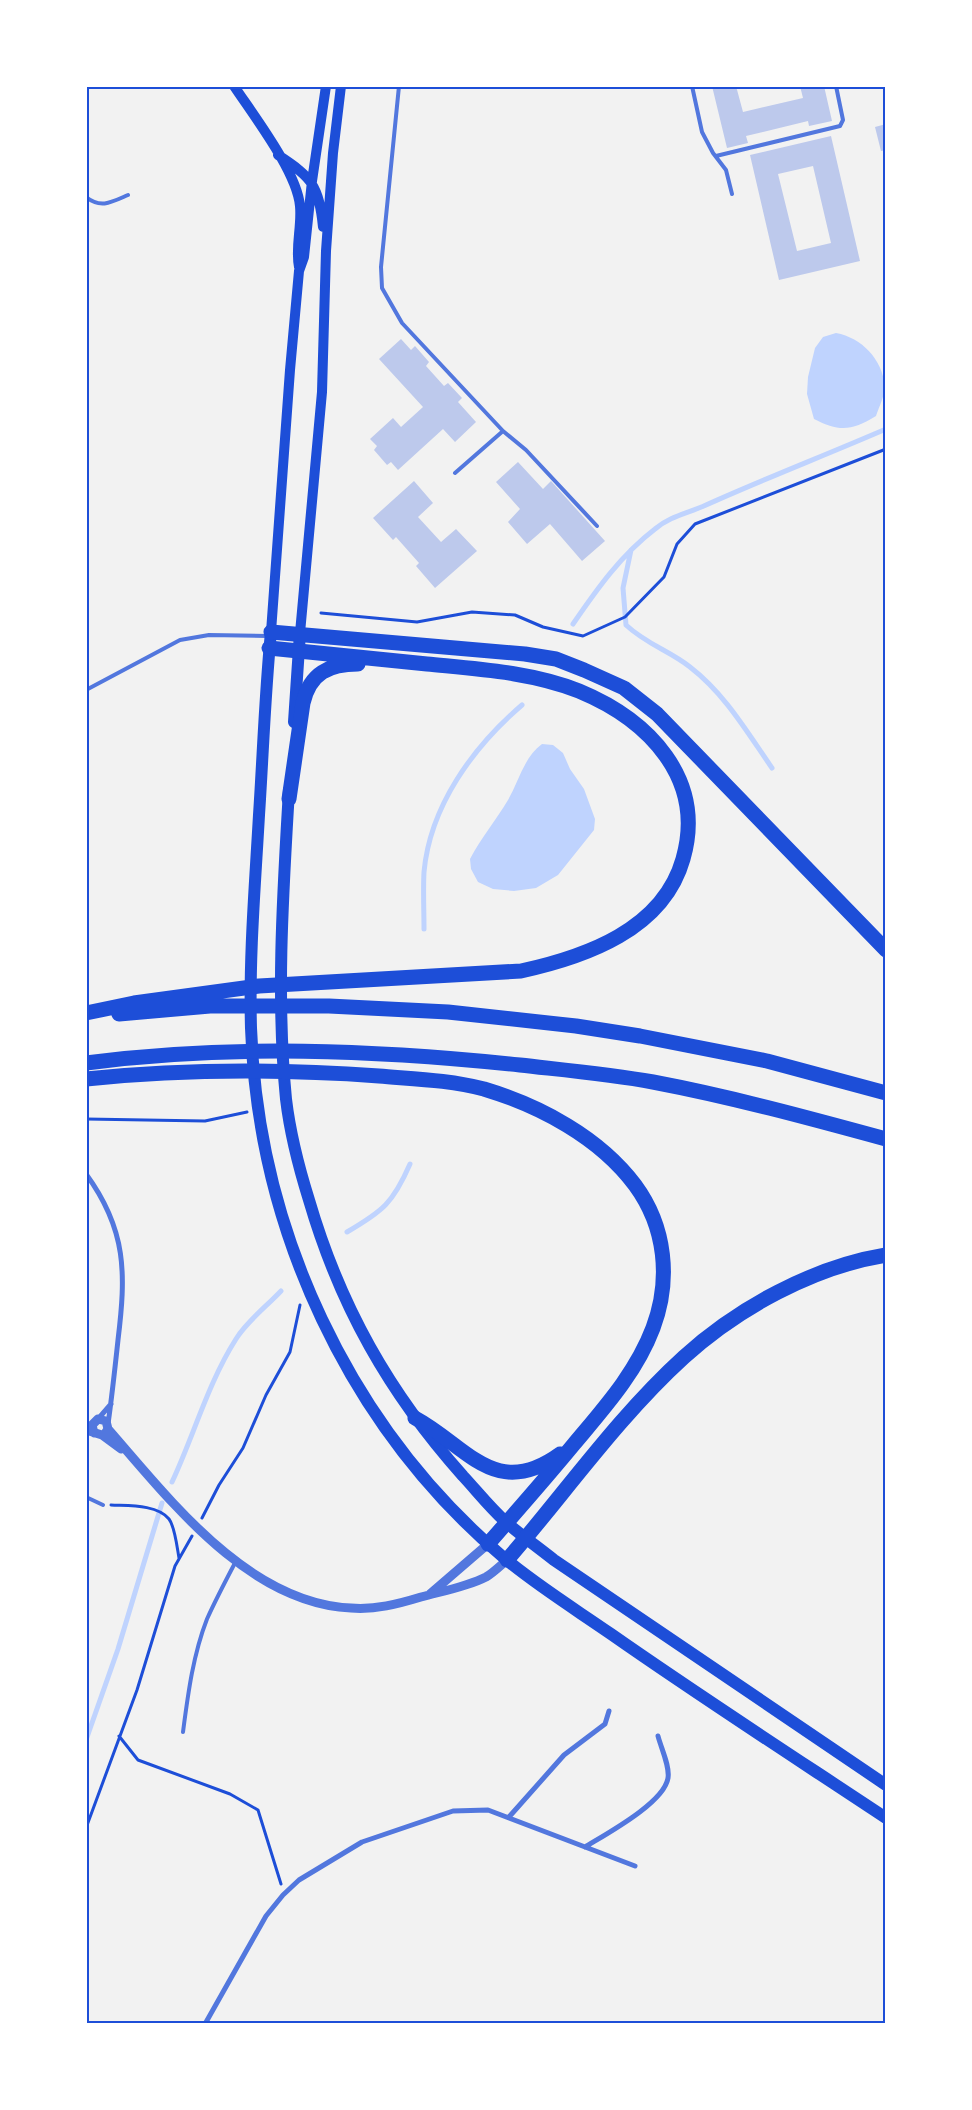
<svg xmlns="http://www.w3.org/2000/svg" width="972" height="2110" font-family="Raleway,sans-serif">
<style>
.water{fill:#bfd3fe}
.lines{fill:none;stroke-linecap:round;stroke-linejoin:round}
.stream{stroke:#bfd3fe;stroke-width:5}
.building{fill:#bdc9ec;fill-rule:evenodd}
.path{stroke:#1d4ed8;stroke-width:3}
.service{stroke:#5277de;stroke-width:4}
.minor{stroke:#5277de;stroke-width:5}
.tertiary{stroke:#5277de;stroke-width:9}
.secondary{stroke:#1d4ed8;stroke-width:10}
.primary{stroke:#1d4ed8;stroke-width:12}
.motorway{stroke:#1d4ed8;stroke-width:15}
.neatline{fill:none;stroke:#1d4ed8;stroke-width:2}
</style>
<rect width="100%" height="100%" fill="#f2f2f2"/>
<path class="water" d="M836,333C862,338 882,359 885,386C885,395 879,407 876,416C852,431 839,432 814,419L807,394L808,377L815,348L823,337Z
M542,744L553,745L563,753L570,769L584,789L595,819L594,830L558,875L536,888L514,891L493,889L478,882L471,869L470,859C481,838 496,820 508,800C519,781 524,757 542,744Z"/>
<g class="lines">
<path class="stream" d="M631,550L623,588L626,625C646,644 670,651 690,667C725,694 747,732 772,768
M573,624C597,589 621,555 655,529C670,516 689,513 706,505C766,478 826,455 886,429
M424,929C424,910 423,891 424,872C430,806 473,747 522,705
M347,1232C383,1211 393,1203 410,1164
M172,1482C194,1435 208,1383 236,1339C247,1321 267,1306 281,1291
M86,1740L118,1649L162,1503"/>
</g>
<path class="building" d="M712,86H736L743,112L803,98L800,86H824L832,121L809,126L808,121L746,136L748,143L727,148Z
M886,124V150L881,151L875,127Z
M831,136L860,261L779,280L750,155ZM813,166L831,243L797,251L778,174Z
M401,339L411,350L415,346L429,362L426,366L444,386L448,383L462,398L458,402L476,422L455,442L443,429L398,470L391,462L387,465L374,450L377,446L370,439L393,418L401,427L423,407L379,359Z
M518,462L543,489L551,481L605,541L582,561L550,524L527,544L508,522L520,509L496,482Z
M414,481L433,503L418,517L441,542L456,529L477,551L435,588L416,566L419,563L396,537L393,540L373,518Z"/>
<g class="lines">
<path class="path" d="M321,613L417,622L472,612L515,615L543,627L583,636L625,617L664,577L677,544L695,524L886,449
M86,1119L205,1121L247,1112
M111,1505C127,1506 157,1504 169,1519C175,1527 177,1547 179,1558
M202,1518L219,1485L243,1448L266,1395L290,1352L300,1305
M119,1736L138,1760L230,1794L258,1810L281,1884
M86,1828L137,1690L175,1566L192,1536"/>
<path class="service" d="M399,86L381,267L382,288L402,323L503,431L455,473
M692,86L702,132L713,153L726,170L732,194
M716,156L840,126L843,120L836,86
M86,197C101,209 112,202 128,195
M503,431L526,450L597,526
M86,690L180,640L209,635L268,636
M86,1497L103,1505
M183,1732C188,1694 193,1655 207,1619C216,1599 226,1580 236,1561"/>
<path class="minor" d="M86,1174C127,1230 126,1274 118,1340C115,1368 112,1396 108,1424
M98,1419L111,1404
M509,1817L564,1755L605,1724L609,1711
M585,1847C606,1834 664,1803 668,1778C670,1766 661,1748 658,1736
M205,2024L266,1916L283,1895L299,1880L362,1842L453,1811L488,1810L635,1866"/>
<path class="tertiary" d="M108,1429C170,1500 248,1603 351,1608C375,1610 398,1604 421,1597C443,1591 466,1587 486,1577C493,1573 500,1566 507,1560
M86,1430L102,1435L121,1449
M94,1433L92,1425L98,1419L106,1421L108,1429L106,1432
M430,1594L488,1544"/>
<path class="secondary" d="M234,86C254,116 297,172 300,206C302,227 295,247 299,267
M278,155C312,177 319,186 323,227
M271,632L290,370L299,271L304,257L312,181L326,86
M300,633L322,392L326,251L333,153L341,86"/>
<path class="primary" d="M271,632C265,693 263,754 259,815C255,886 249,957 251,1028C258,1230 349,1426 503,1557C536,1585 575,1609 611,1634C701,1697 794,1757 886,1818
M294,722L300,633
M289,790C283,892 276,997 286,1099C290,1133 299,1168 309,1200C340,1306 389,1393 463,1476C477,1491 491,1509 507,1523C522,1536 539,1548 554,1560L886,1785"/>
<path class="motorway" d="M271,632L525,654L556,659L584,670L624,688L657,714L886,950
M289,799L303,703C310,673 329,664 358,664
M86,1013L134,1003L259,986L521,971C585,957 663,930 683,859C706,779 649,720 579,691C531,672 477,669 427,664C374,659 322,653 269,648
M119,1014L210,1006H329L448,1012L576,1026L640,1036L767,1061L886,1093
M86,1063C230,1044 377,1050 520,1065C564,1070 609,1074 653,1082C732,1097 809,1118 886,1139
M86,1079C183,1069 282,1069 379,1076C414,1079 450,1080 484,1089C540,1106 599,1137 635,1185C666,1227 671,1280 653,1328C636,1373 604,1408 574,1444C546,1478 517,1511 488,1544
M415,1418C467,1446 495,1501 560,1454
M507,1560C565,1493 618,1417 684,1357C738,1308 813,1267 886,1255"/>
</g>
<rect width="972" height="2110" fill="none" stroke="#ffffff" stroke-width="175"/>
<rect x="88" y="88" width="796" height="1934" class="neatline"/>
</svg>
